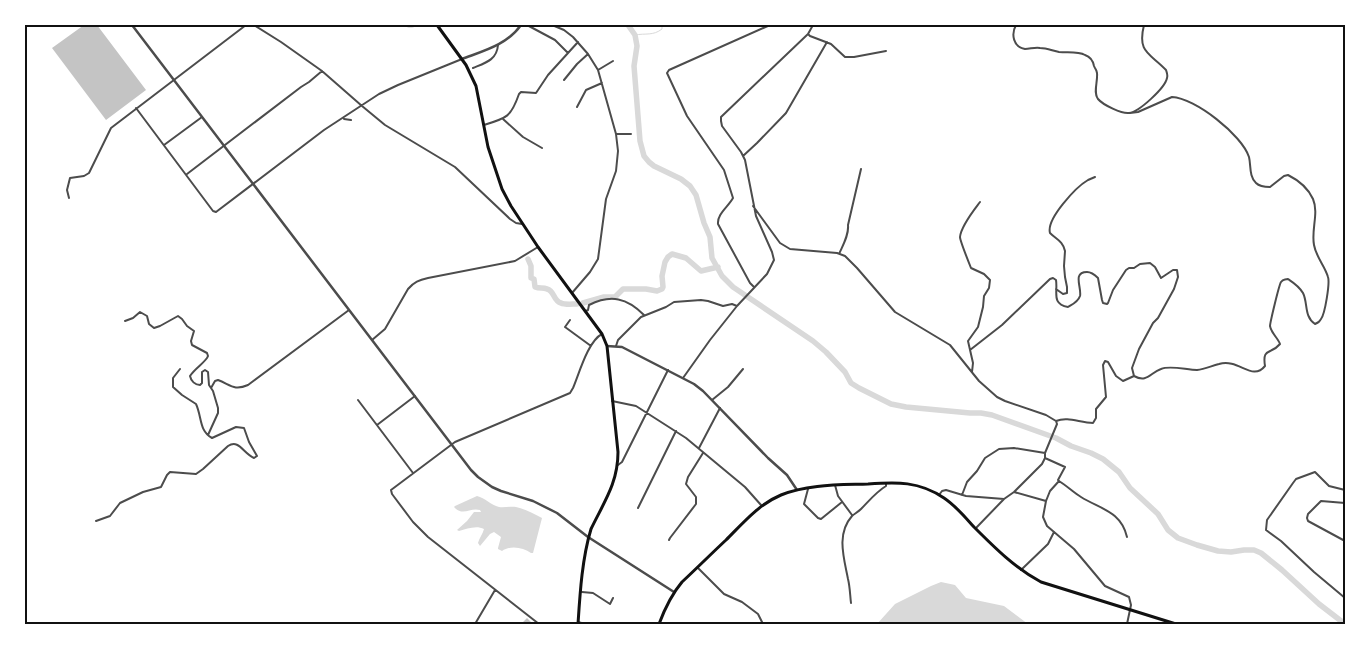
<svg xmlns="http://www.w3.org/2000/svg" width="1370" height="649" font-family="'Golos Text',sans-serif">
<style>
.water{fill:#d9d9d9}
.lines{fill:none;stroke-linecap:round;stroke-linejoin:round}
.stream{stroke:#d9d9d9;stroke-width:1}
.river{stroke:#d9d9d9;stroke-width:5.5}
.building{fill:#c4c4c4}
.minor{stroke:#4c4c4c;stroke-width:2}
.tertiary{stroke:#4c4c4c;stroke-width:2.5}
.primary{stroke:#111;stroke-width:3}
.trunk{stroke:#111;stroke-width:3}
.neatline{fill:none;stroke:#111;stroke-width:2}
</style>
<rect width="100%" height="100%" fill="#fff"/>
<path class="water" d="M477,496C485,498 491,505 499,507C504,508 510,506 516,507C525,509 534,514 542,518L533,553H531C523,547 510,545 502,551L498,549V548L501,537L494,532L490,534L480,546L478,543C479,538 483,534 484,529C476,525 467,529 459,531L457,530L467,521L474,512H481L480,510C470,507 463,517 454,507L455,506Z
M941,582L955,585L966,598L1004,606L1028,624H877L895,604L931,586Z"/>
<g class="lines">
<path class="stream" d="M635,35C646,33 653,36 662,29V25"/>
<path class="river" d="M409,25H412
M628,25L635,35L637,46L634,66L640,141L644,156L649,162L654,166L681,179L690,186L696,195L704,223L710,237L712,258L722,276L733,287L813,341L826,352L845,372L851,383L859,388L891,404L906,407L970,413H981L992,415L1056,438L1071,446L1091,453L1103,459L1119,472L1130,488L1158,514L1168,530L1178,538L1197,545L1218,551L1231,552L1244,550H1254L1261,553L1282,570L1319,604L1345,624
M528,259L531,266V278L534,279L535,287C540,289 543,287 547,289C555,291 553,301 561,303C565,305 572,304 577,304
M583,303L604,297H615L623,289H646L657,291L662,289L663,287L662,276L665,262L668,257L672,254L686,258L701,271L718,267"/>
</g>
<path class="building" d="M84,25H97L146,90L106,120L52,48Z
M527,618L533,624H523L522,623Z"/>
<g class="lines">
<path class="minor" d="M254,25L281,42L322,71L362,106L385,125L455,167L510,219L516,223L522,224
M527,25L555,40L568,53
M552,25L564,30L573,37L588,54L598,70L616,134L618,151L616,171L606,199L598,259L590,272L572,293
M1016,25C1011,34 1013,47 1025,49C1030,49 1035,47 1040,48C1047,48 1053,51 1059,52C1067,53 1078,51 1085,55C1091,57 1093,61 1094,66C1096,71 1096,68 1097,73C1098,81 1093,93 1098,99C1103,105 1122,114 1129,113C1139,112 1165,88 1167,78C1168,75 1167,73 1166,70C1150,53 1137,53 1144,25
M808,34L810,36L831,44L845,57H854L886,51
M473,68C485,63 497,60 498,45
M598,70L613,61
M564,80L577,64L588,54
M577,107L586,90L602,83
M136,108L213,211L216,212L324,130L379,94L398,85L462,59
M344,119L351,120
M503,119L523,137L542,148
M484,125C507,118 511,117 519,94L521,92L536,93L548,75L578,42
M616,134H631
M164,145L202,117
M743,156L757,143L786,113L827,42
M187,174L301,87L309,82L322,71
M69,198L67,190L70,178L84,176L89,173L111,128L246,25
M753,206L780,243L790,249L837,253L845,256L857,268L895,312L950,345L979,381L997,397L1005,401L1046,415L1056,421C1068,416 1080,423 1093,423L1096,418V409L1106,397L1103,365L1105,361L1108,362L1116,376L1123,381L1134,376C1147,383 1150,373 1161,369C1170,365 1187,370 1197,370C1205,369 1211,366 1219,364C1239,358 1252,382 1265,366C1262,347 1271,355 1280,344C1278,338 1271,333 1270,326C1270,323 1279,285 1281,282C1283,279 1283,280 1288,279C1294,283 1299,286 1303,293C1308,303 1304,317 1315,324C1319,322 1319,322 1321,319C1325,314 1330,283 1328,277C1325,266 1316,257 1314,245C1311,230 1319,213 1313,199C1308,188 1298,180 1288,175L1284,176L1270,187C1265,187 1259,186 1256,183C1249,177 1251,165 1249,157C1242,135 1195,98 1172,97L1138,112L1130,113
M839,254C843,245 849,235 848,225L861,169
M754,287L750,283L718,224C717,214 728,207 733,198L724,170L687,116L667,73L669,70L770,25
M1056,289L1063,294L1067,293V287L1065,277L1064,266L1065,251C1063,241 1056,239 1050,233C1046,219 1076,187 1088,180C1088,180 1095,177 1095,177
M586,311L588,310L589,305C611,294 627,298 644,315
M570,320L565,327L591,346
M125,321L133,318L140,312L147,316L149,324L154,328L160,326L178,316L182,319L187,326L194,331L191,341L192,345L207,353L208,356C206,362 195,368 190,376C191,381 195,385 200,385L202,383V372L205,370L208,372L209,385L213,391L218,408V413L208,435
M372,340L385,329L408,289C414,282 419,280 428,278L515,261L538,247
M616,346L618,340L641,317L666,307L674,302L701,300L708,301L723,306L732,304L737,306
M970,350L1002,325L1050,279L1053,278L1056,280C1058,292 1051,304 1068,307C1073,304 1078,302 1080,296C1082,288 1072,272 1087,272C1092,272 1095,275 1098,278L1102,300L1103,303L1107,304L1108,303L1113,290L1126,270L1129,268H1134L1140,264L1150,263L1155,267L1161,278L1173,270H1177L1178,277L1174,289L1158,318L1153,323L1139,349L1132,368L1134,376
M972,372L973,363L968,341L978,327L983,307L984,296L989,288L990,280L984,274L971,268C969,263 960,240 960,237C961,226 974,210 980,202
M683,378L710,340L737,306L767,274L774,260L772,252L756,216L745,160L741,152L722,126L721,121V117L808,34L813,25
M211,388L215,381L218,380C231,385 234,391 248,385L349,310
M358,400L413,473
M712,400L728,387L743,369
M612,401L636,406L686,438L745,487L761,505
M377,425L415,396
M699,448L720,408
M1045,458L1065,467L1058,480L1059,481L1050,491L1046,501
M618,465L622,462L668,370
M1059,481C1067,486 1073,492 1081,497C1100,509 1121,511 1127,537
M835,485L838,496L852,515
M808,489L804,504L818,518L821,519L842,502
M1345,490L1329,486L1315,472L1296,479L1293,483L1267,520L1266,530L1281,541L1314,572L1345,598
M1014,492L1046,501L1043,517L1047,526L1074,549L1105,586L1129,597L1131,605L1127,624
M939,495L942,491L946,490L966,496L1004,499
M962,495L967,482L977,471L985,458L999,449L1014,448L1045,453
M1345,503L1321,501L1308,514L1307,518L1308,521L1345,541
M638,508L676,431
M96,521L110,516L120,503L143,492L161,487L167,475L170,472L196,474L203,469L228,446C239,439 243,453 254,458L257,456L249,442L244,428L236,427L212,438C199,431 202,417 196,404L182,395L173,387V378L180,369
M976,528L1004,499L1014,492L1042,464L1045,458V453L1057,424L1056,421
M669,540L670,538L696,504V497L686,484L688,477L703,453
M698,568L724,594L742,602L758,614L763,624
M1021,570L1048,544L1054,532
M582,592L593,593L610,604L613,598
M851,603C850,595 850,587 848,579C844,558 836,534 852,516C854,514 858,512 861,509C869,501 876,492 886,486V483
M578,622L585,624
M475,624L495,590
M539,624L428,537L413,522L392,494L391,490L455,442L570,393L573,388C579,374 588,341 602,334"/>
<path class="tertiary" d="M132,25L471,470L478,477L492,487L501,491L533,501L557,513L588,537L674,592
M462,59C483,51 507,45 521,25
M607,346L622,347L694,384L703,391L768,458L787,475L797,490"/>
<path class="primary" d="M659,624C665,608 671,595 682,582C697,568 711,554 726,540C743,523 759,504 781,495C807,484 841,485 868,484C897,482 919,481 944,498C956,506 965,517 974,527C995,548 1015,568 1041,582L1176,624"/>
<path class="trunk" d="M437,25L466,65L476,86L488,147L502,189L511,206L538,247L602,334L607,346L618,452C618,483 604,502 591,529C582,559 580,593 578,624"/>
</g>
<rect width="1370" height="649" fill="none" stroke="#ffffff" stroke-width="52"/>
<rect x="26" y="26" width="1318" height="597" class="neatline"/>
</svg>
